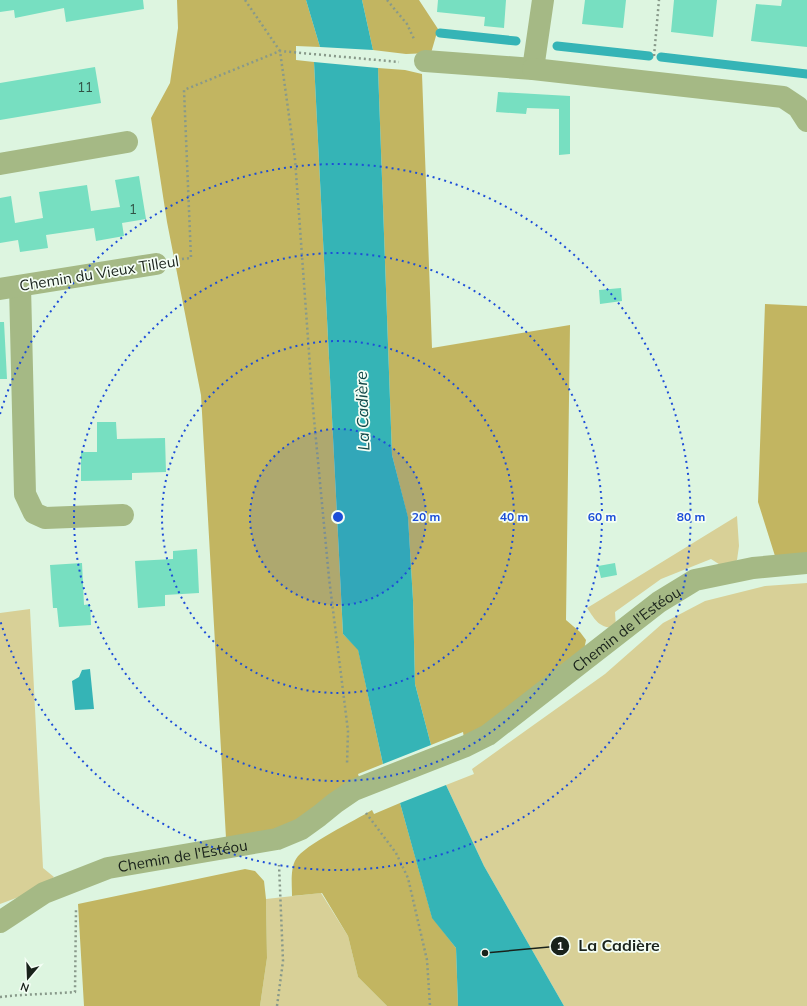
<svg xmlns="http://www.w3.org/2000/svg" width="807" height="1006" font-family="Mulish,sans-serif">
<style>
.green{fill:#d8d097}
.forest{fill:#c2b561}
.water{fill:#35b4b6}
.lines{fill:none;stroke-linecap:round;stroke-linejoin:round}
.stream{stroke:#35b4b6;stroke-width:9}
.building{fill:#77dfc1}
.path{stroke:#88998a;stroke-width:2.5;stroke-dasharray:2 3;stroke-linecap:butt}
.minor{stroke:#a5b985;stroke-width:22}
.ring{fill:none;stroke:#1d4ed8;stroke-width:2;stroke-dasharray:2 4}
.labels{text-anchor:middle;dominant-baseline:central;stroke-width:3.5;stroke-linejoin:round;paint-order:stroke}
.number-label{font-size:13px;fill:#305144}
.street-label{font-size:15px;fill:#19221b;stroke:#f4fef5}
.water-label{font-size:16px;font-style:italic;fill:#104747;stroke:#f4fef5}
.centre{fill:#1d4ed8;stroke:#f4fef5;stroke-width:2}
.ring-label{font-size:12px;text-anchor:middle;font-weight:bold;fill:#1d4ed8;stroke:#f4fef5;stroke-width:3.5;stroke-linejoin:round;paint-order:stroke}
.leader{fill:none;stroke:#19221b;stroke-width:1.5}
.callout-dot{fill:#19221b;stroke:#f4fef5;stroke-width:1.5}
.mark-label{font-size:12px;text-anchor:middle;font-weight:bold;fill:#fff}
.callout-label{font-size:16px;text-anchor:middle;font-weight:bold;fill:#19221b;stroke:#f4fef5;stroke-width:3.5;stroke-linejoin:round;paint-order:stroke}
</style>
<rect width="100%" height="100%" fill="#ddf5e0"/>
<path class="green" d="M737,516L739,546L737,560L725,568L711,559L661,579L615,612L616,628C599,628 596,621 587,608Z
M807,583V1006H564L484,866L446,785L474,774L472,769L605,674L663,623L705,601L765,586Z
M30,609L43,868L54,877L35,891L0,904V613Z
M321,893L348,936L358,977L387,1006H260L267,958L266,899Z"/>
<path class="forest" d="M177,0H306L320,47L296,46V60L314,62L343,634L358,649L383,764L358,774L360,780L296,821L268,835L226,838L201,395L167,222L151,118L170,83L178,28Z
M362,0H419L438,29L431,53L406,54L373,50Z
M378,68L405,70L422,74L432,348L570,325L566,620L580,632L586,640L584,650L484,729L464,738L463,732L431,745L415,684L413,600L408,518L392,455Z
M765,304L807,306V553L775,556L758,502Z
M400,803L432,917L456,948L458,1006H387L358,977L348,936L322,893L292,896C292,885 290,869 296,859C304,845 356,820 372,810L374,814Z
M245,869L255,871L264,881L266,899L267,958L260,1006H84L78,904Z"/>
<path class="water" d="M306,0H362L373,50L320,47Z
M314,62L378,68L392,455L408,517L413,600L415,684L431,745L383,764L358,650L343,634Z
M90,669L94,709L75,710L72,681L79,677L82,670Z
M446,785L484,866L564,1006H458L456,948L432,918L400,803Z"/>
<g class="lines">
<path class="stream" d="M440,33L516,41
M557,46L649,56
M661,57L807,74"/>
</g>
<path class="building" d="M0,0H143L144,9L66,22L64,8L15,18L14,10L0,12Z
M438,0H506L504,28L484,26L485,17L437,12Z
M585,0H626L623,28L582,24Z
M674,0H717L713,37L671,32Z
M782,0H807V47L751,41L756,4L781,6Z
M95,67L101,103L0,120V83Z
M498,92L570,96V154L559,155V109L527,108L526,114L496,112Z
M139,176L146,219L122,223L124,236L96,241L94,228L46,235L48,248L20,252L18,240L0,243V198L11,196L15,223L43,218L39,192L87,185L91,211L105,209L120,207L115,180Z
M621,288L622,301L600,304L599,290Z
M0,322H4L7,379H0Z
M97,422H116L117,439L165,438L166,472L132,473V480L81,481V452H97Z
M197,549L199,593L165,595V606L138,608L135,561L173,559V551Z
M82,563L84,605L90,604L91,625L59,627L57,608H53L50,565Z
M615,563L617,575L601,578L598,566Z"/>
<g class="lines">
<path class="path" d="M245,0L280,51L295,159L313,408L329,578L348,731L347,764
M387,0L407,24L414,39
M654,56L659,0
M182,259L191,258L184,90L280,51L399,62
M366,813L396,853L408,878L427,960L430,1006
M0,997C25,994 50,994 75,992L76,908
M277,1006L283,961L279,865"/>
<g class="minor">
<path d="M425,61L533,69L543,0"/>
<path d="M533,69L783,97L798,107L807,121"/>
<path d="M0,164L127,142"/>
<path d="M20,286L25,494L34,513L45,518L123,515"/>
<path d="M0,289L156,264"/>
<path id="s1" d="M0,922L44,893L108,868L277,839L301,829L319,816L335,803L354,790L466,746L488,735L659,602L695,580L753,568L807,563"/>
</g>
</g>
<circle cx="338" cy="517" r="88" fill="#1d4ed8" fill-opacity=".12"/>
<g class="ring">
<circle cx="338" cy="517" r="88"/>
<circle cx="338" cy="517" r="176"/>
<circle cx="338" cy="517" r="264"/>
<path d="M0 414A353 353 0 1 1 0 620"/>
</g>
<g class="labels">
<g class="number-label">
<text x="85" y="87">11</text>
<text x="133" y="209">1</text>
</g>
<g class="street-label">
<text transform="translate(99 273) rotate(-9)">Chemin du Vieux Tilleul</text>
<text stroke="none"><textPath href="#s1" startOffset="704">Chemin de l'Estéou</textPath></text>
<text stroke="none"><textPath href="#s1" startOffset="197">Chemin de l'Estéou</textPath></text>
</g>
<g class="water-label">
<text transform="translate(362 411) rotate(-92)">La Cadière</text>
</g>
</g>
<circle cx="338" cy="517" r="6" class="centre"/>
<g class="ring-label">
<text x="426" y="521">20 m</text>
<text x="514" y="521">40 m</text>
<text x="602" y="521">60 m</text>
<text x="691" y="521">80 m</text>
</g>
<path class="leader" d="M485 953L560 946"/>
<g class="callout-dot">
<circle cx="485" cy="953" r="4"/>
<circle cx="560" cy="946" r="10"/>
</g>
<g class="mark-label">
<text x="560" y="950">1</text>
</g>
<g class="callout-label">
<text x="619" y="951">La Cadière</text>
</g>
<g transform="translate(28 978) rotate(199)" stroke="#f4fef5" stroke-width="3" paint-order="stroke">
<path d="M0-3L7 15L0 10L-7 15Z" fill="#19221b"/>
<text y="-6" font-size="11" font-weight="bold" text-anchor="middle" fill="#19221b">N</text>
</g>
</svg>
